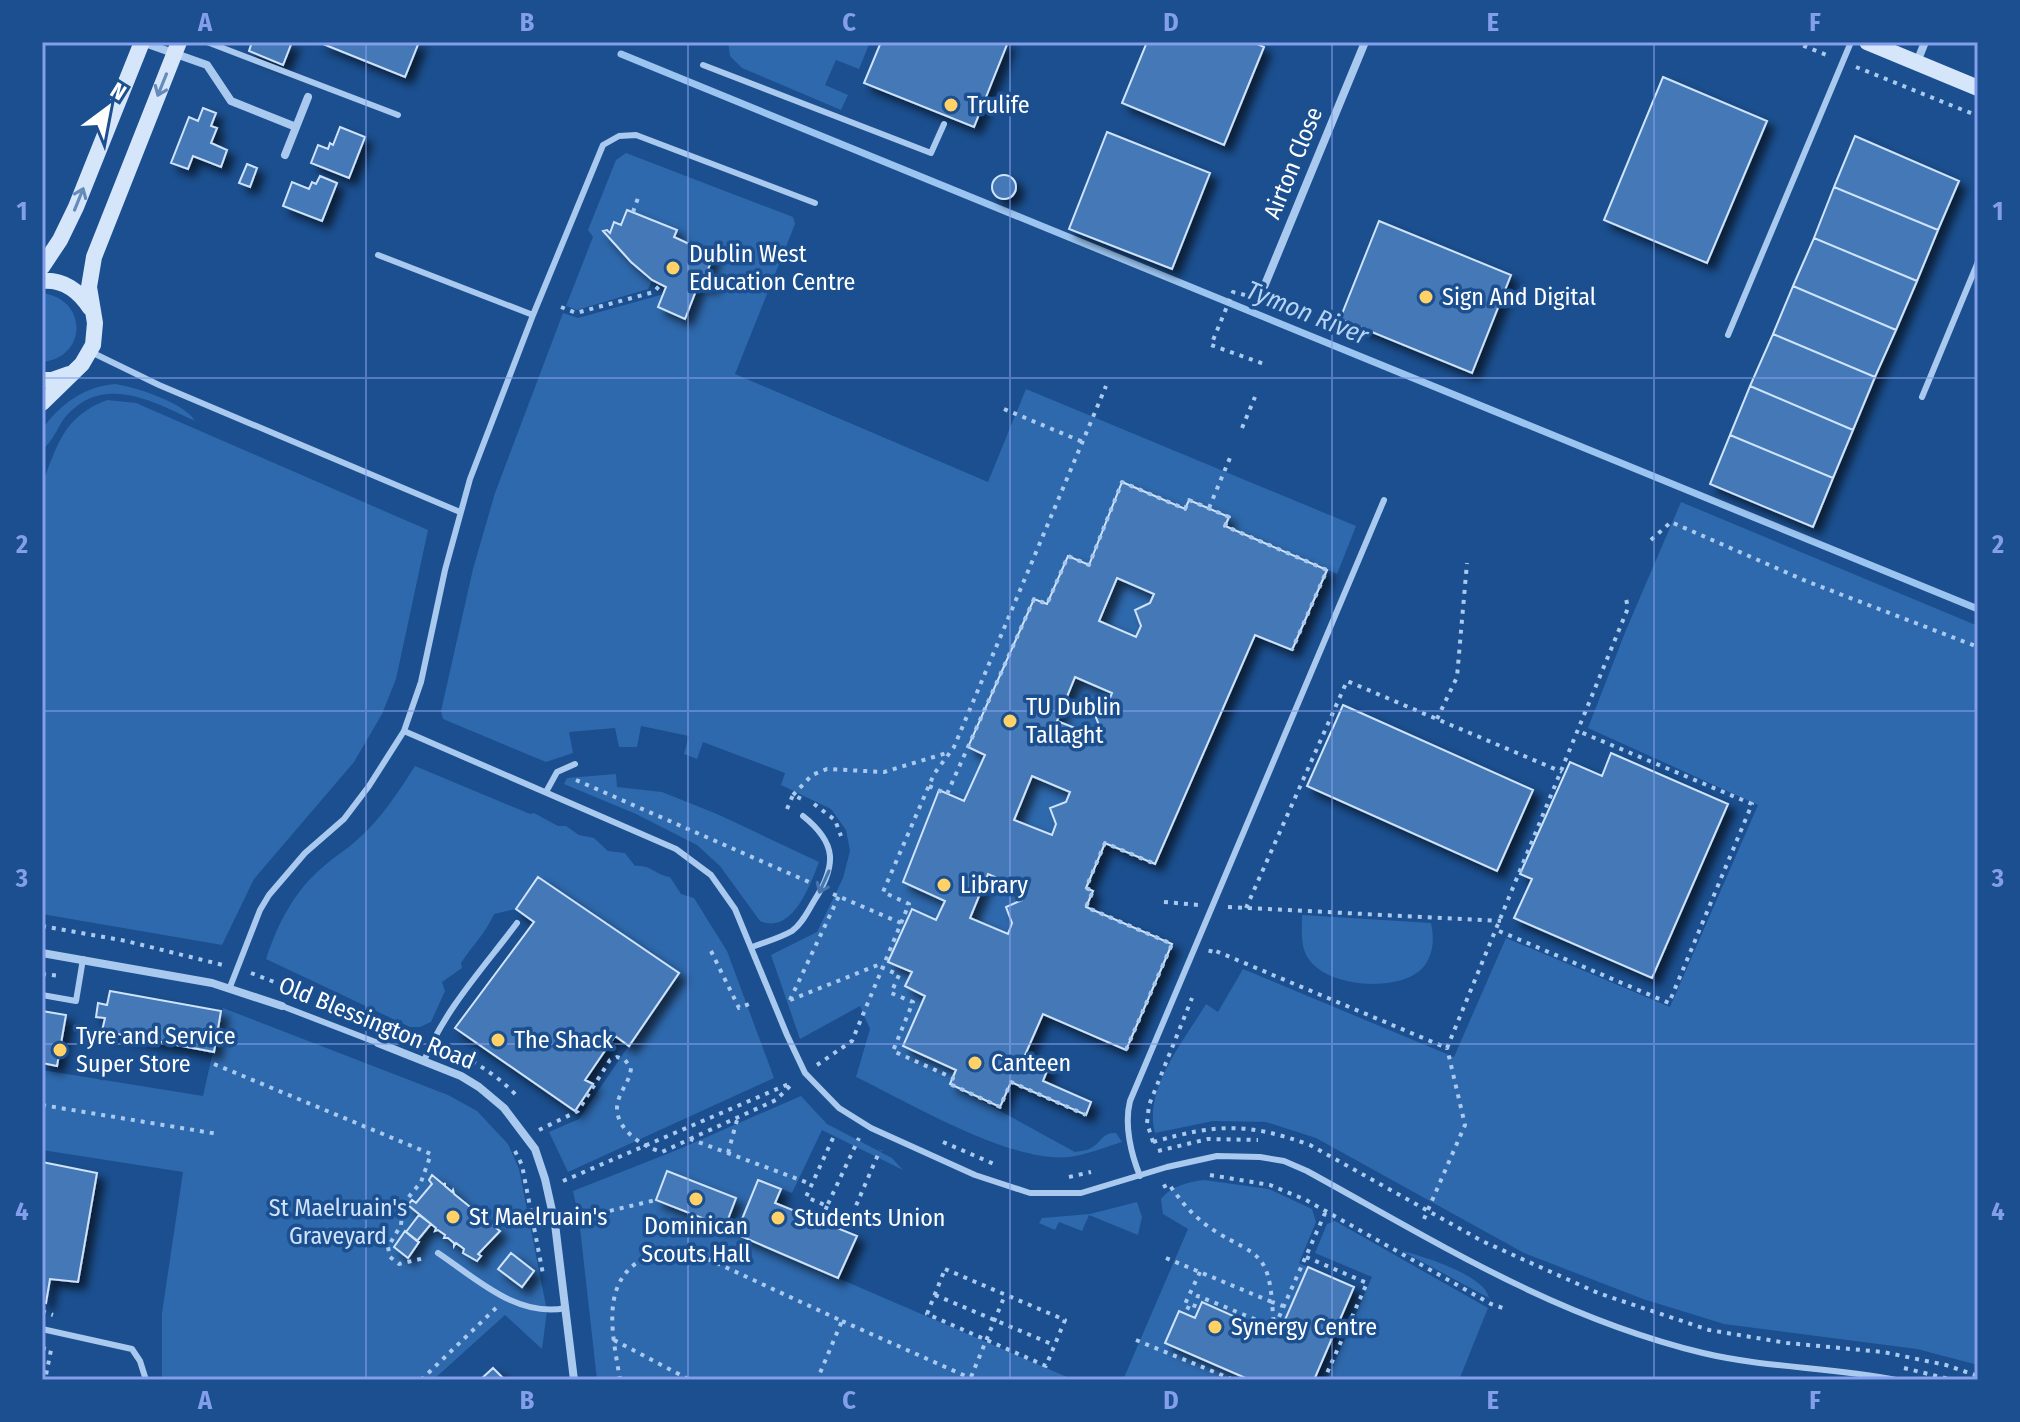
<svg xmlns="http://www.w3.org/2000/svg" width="2020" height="1422" font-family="'Fira Sans Condensed',sans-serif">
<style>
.green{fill:#2e69ad}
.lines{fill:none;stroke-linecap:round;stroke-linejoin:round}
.stream{stroke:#9cc4f0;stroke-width:7}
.building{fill:#4478b7;stroke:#cfe3fa;stroke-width:2;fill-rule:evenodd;filter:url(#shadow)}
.path{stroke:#a9c9ee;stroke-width:4;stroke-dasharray:4 6;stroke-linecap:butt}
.lane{stroke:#a9c9ee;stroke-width:6}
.street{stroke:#a9c9ee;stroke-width:8}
.secondary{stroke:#d6e6fa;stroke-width:16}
.oneway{stroke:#668bba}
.oneway2{stroke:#4674ac}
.grid{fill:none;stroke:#839eea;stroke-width:2;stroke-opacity:0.55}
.poi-dot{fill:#ffd166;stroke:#1b4f8f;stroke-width:3}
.labels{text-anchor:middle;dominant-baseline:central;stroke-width:7;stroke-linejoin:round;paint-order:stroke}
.poi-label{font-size:24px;fill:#fff;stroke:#1b4f8f;text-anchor:start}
.street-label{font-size:24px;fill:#fff;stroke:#1b4f8f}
.park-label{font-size:24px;fill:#cfe3fa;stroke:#1b4f8f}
.water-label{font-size:26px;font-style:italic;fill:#b5d3f5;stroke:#1b4f8f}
.neatline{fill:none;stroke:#839eea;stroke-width:3}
.grid-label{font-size:26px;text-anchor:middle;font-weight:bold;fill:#839eea}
</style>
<defs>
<filter id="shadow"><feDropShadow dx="7" dy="7" stdDeviation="4" flood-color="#0009"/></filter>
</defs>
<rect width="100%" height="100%" fill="#1b4f8f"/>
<path class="green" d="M728,42H870L859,69L836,60L825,85L848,95L841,110L742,68L730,56Z
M626,153L793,217L795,224L735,374L988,482L1026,389L1356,526L1337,574L1225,526L1228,517L1190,500L1185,509L1122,482L1089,565L1068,556L1047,604L1034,599L969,747L985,755L964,801L939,791L903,882L945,901L936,920L911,909L888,961L912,972L905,986L925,996L903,1046L956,1070L951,1084L1075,1152C1081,1151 1090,1150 1094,1146C1103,1139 1104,1132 1116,1133L1122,1142C1105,1147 1086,1155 1069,1157C1010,1163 910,1103 856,1077L870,1029L860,1006L800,1039L771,955L817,932L843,878L850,851L846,830L831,809L781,785L785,773L703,742L697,759L684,754L689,736L641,726L637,747H619L615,728L569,732L573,753L546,762L443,719L441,711L473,569L495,493L563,313L578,318L664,294L658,307L684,319L699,283L710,287L714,279L706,276L713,255L674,237L676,230L627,210L621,225L614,222L610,233L607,230L604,232L652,280L648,289L577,310L566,306L593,237L588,230L616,160Z
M42,293C88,299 88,357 42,362Z
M115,384C136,387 185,403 195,421C155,402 105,374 68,414C58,424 54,442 42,449V429C61,404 83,387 115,384Z
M107,400L136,403L428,530L396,679L382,714L354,762L254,879L222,945L42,914V484C58,444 63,417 107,400Z
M1681,502L1978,626V1365L1917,1349L1724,1324L1643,1299L1524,1253L1316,1138L1266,1122L1213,1121L1155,1133C1143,1089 1184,1041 1206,1004L1218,1012L1243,969L1454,1057L1506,938L1670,1007L1758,805L1588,728L1626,630Z
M1117,578L1154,594L1136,637L1099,621Z
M1075,677L1112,693L1108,703L1093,710L1099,725L1095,736L1057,721Z
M415,766L530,814L534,813L558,826H566L579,835L594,838L608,851L625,853L635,866C650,864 657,876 670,877L681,894L694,898L727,951L774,1078L568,1172L549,1132L579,1119L678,973L539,877L516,909L494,914C486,933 472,946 461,963L462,968L442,982L445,991L431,1022L420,1027H410L266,959C278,923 294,891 324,866C335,856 348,849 358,839C381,819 399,791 415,766Z
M616,774L617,787L662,792L717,814L819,862C810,886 792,935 760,921L720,866L697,845L636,814L564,784L567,778Z
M1032,776L1070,792L1066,802L1051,808L1056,824L1052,835L1014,820Z
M988,874L1026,891L1022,900L1006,907L1012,923L1008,934L970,918Z
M1302,915L1431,923C1434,937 1434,952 1425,965C1404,994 1326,988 1308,958C1300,946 1302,929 1302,915Z
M223,1008L448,1095L477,1111L508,1144L519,1169L547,1311L542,1349L505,1315L433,1380H162V1313L183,1172L42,1150V1070L203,1096Z
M801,1096L827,1124L892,1158L903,1170L822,1130L792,1193L758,1180L736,1234L1074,1380H597L579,1219L573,1191L677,1150Z
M1204,1180L1269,1189L1312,1209L1316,1222L1299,1263L1308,1267L1278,1336L1202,1303L1195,1318L1179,1311L1166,1344L1250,1380H1123L1188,1229L1163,1214L1161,1199C1171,1186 1188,1182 1204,1180Z
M1137,1202L1142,1217L1138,1235L1089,1215L1082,1231L1059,1222L1055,1230L1039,1223L1042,1218L1090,1214Z
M1335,1221L1488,1308L1459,1380H1327L1372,1277L1315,1253L1327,1224Z
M1402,1251C1423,1256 1486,1276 1489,1298Z"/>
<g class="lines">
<path class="stream" d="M621,54L1978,609"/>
</g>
<path class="building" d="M252,42H292L283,65L249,51Z
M318,42H419L405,77Z
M881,42H1008L974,127L864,83Z
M1147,42H1253L1264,47L1224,145L1122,103Z
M1663,77L1767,121L1707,263L1604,220Z
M203,108L216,113L211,126L217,128L211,143L227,150L221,167L193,156L188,169L171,163L189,117L198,121Z
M340,127L365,137L349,178L311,163L318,145L328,149L330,143L333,145Z
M1107,132L1210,173L1172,269L1069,229Z
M1855,136L1959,181L1938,230L1834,187Z
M247,164L257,168L250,187L239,183Z
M992 187a12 12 0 1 1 24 0a12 12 0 1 1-24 0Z
M320,176L337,183L322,221L283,206L292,182L309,189L312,182L316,184Z
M1834,187L1938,230L1917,281L1814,238Z
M627,210L677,230L674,237L713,255L706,276L714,278L710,287L699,283L685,319L658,307L666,287L652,280L631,262L603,231L607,230L610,233L614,222L621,225Z
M1379,221L1511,275L1472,373L1340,319Z
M1814,238L1917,281L1896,330L1793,286Z
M1793,286L1896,330L1875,377L1773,334Z
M1773,334L1875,377L1853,430L1750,386Z
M1750,386L1853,430L1833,478L1730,435Z
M1730,435L1833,478L1813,527L1710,484Z
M1122,482L1185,509L1189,500L1229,517L1225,526L1327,570L1292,650L1255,635L1155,864L1105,843L1086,888L1093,891L1086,907L1172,944L1126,1050L1043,1014L1025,1055L1049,1066L1043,1081L1091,1102L1086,1115L1011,1082L1000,1107L950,1084L956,1070L903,1046L925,996L905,986L912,972L888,962L912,909L936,920L945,901L903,882L939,790L964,801L985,755L968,747L1034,599L1047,604L1068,556L1089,565ZM1117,578L1154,594L1150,603L1135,610L1141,626L1136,637L1099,621ZM1075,677L1112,693L1108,703L1093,710L1099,725L1095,736L1057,721ZM1032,776L1070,792L1066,802L1050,808L1056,824L1052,835L1014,820ZM988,874L1026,891L1022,900L1006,907L1012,923L1008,934L970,918Z
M1343,705L1533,790L1497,871L1307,786Z
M1611,753L1728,804L1652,978L1514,918L1532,879L1520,874L1570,762L1602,776Z
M538,877L679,973L629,1046L615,1036L585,1080L593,1084L575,1111L455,1028L534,922L516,909Z
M110,991L221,1011L214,1052L102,1031L105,1018L96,1017L98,1003L107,1005Z
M42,1011L66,1015L57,1066L42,1063Z
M42,1162L97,1173L78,1282L50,1279L46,1303L42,1302Z
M667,1171L736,1198L725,1227L656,1200Z
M432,1175L444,1185L445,1183V1186L452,1192L453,1190L454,1194L500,1231L478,1254L481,1256L477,1261L463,1253L464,1249L456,1243L454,1246V1243L448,1238H444L445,1235L438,1230L435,1231L436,1228L408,1205L412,1200L416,1203L432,1184L429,1180Z
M758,1180L781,1189L775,1203L857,1236L838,1278L736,1234Z
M419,1215L431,1224L417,1241L406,1232Z
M405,1231L419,1242L408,1258L394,1247Z
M511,1253L534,1271L522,1287L498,1269Z
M1308,1267L1354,1287L1314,1380H1250L1165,1343L1179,1311L1195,1318L1202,1302L1278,1336Z
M493,1368L505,1380H480Z"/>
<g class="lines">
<path class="path" d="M1794,42L1829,56
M1856,67L1978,116
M633,212L639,195
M1245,295L1233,292L1211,345L1264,364
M561,307L576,313L654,292L660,285
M1004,409L1083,442
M1242,428L1255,397
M1209,508L1232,453
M1651,540L1671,522L1806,581L1978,647
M1437,719L1457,677L1467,563
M576,780L809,882
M929,786L947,794L1034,599L1047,604L1068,556L1089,565L1122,482L1185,509L1189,500L1229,517L1225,526L1327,570L1292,650
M793,795L812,775L827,769L884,772L950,752
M814,804L835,820L841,836
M787,809L793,795L806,801
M833,894L901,923
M1164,902L1199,905
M1228,907L1501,921
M1246,908L1347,681L1562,772
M42,926L126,941L223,965
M1499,931L1669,1003L1752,804L1578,731
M711,951L739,1008L752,1003
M1210,953L1211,949L1447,1048L1628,608L1626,599
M881,967L899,975L891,993L913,1002L893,1051L953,1078L950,1084L1000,1107L1011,1082L1086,1115
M251,973L418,1038
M42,974L60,976
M790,1000L839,896
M790,1000L883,963
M445,1049C473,1060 496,1074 517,1096
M1126,1050L1172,944L1086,907L1093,891L1086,888L1105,843L1155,864
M214,1064L431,1154L421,1182L403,1204L401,1225L388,1247L390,1257L399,1264L425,1258
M817,1065L852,1041L909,904L883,892L934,774L954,747L1106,386
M42,1105L218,1134
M539,1130L578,1111L610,1060L617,1057L625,1060L631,1068C630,1080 623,1087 619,1098C609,1124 639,1146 662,1152L690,1139L811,1184
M833,1138L806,1197L827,1206L859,1138
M690,1139L776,1100L794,1082
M943,1142L994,1164
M1153,1142L1147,1123L1149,1105L1192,998
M1153,1142C1216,1124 1247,1122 1310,1145L1482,1241L1598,1293L1709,1330L1787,1343L1883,1352L1946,1365L1978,1376
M515,1151L522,1165L543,1274
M1158,1151L1208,1139L1258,1140
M728,1153L737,1120
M1210,1175L1270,1185L1306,1200L1491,1304L1506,1309
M1069,1177L1091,1172
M563,1181L791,1083
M1163,1187L1169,1184C1182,1204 1198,1221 1218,1233C1255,1255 1268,1252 1272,1302L1283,1306
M827,1206L825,1211L849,1222L880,1150
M1424,1219L1465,1125L1447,1048
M571,1220L656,1200
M1306,1257L1367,1283L1324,1380
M1166,1258L1272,1302L1274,1327
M945,1269L1065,1320L1046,1366L927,1314Z
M1200,1272L1184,1306L1193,1310L1198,1296L1274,1327
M935,1295L1054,1345
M42,1311L53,1315
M842,1321L970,1378
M1275,1326L1326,1211
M614,1340L690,1380
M1136,1340L1234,1380
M42,1348L51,1350L45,1380
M1904,1368L1953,1380
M971,1377L1005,1295
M421,1380L496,1308
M620,1380C614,1340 598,1283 643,1259C662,1249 676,1249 697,1254L842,1321L817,1380"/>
<path class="lane" d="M207,42L398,115
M703,65L931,153L944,124
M378,255L533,315
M1728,335L1851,42
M91,352L159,385L460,512
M1922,397L1978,262
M404,731L676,849L711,875L735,909L787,1035L805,1073L839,1108L871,1128L975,1175L1030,1193H1081L1167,1167L1217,1156L1260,1157L1284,1161L1307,1171C1438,1243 1555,1317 1703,1353C1766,1368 1832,1367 1896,1380
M546,792L557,772L575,764
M752,947C765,942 780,938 792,931C802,924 808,911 814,901C837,865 837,843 803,816
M230,987L260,910L269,895L305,853L344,819L369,786L404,731L421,682L445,570L470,479L533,315L603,145L619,136L636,135L815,203
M42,995L76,1001L83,959
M282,1006L378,1043
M424,1061C444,1010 485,966 517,923
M1140,1176C1131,1154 1124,1125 1130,1101L1384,500
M438,1253C477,1279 517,1318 566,1308
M42,1329L132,1349L140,1361L146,1380"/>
<path class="street" d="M142,42L207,65L231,101L296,127
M1917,62L1925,42
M285,155L308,97
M1259,299L1365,42
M42,953L212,983L282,1006
M378,1043L461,1076L479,1087L504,1108L535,1149L545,1179L555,1224L574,1380"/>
<path class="secondary" d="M1867,42L1978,88
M42,267L60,240L76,207L142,42
M42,281C63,279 79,291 90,308
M42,380H52L69,374
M42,403L82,364L93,345L95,323L89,287L94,257L179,42"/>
</g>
<defs><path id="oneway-shaft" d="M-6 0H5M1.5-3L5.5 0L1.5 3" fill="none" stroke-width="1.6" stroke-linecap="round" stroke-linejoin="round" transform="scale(2)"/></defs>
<g class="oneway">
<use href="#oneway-shaft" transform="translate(162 85) rotate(112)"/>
<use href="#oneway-shaft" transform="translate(79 199) rotate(-68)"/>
</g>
<use class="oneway2" href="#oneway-shaft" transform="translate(824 882) rotate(114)"/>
<path class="grid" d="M366,42V1380M688,42V1380M1010,42V1380M1332,42V1380M1654,42V1380M42,378H1978M42,711H1978M42,1044H1978"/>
<g class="poi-dot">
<circle cx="951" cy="105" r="8"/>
<circle cx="673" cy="268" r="8"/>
<circle cx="1426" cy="297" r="8"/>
<circle cx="1010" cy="721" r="8"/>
<circle cx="944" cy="885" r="8"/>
<circle cx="498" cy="1040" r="8"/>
<circle cx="60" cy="1050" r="8"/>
<circle cx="975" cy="1063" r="8"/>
<circle cx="696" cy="1199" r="8"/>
<circle cx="453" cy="1217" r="8"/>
<circle cx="778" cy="1218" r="8"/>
<circle cx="1215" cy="1327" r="8"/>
</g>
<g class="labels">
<g class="poi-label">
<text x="967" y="105">Trulife</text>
<text x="689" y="254">Dublin West<tspan x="689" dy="28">Education Centre</tspan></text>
<text x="1442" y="297">Sign And Digital</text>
<text x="1026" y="707">TU Dublin<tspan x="1026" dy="28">Tallaght</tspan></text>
<text x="960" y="885">Library</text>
<text x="76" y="1036">Tyre and Service<tspan x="76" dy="28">Super Store</tspan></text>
<text x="514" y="1040">The Shack</text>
<text x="991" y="1063">Canteen</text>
<text x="469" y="1217">St Maelruain's</text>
<text x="794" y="1218">Students Union</text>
<text x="696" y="1226" text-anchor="middle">Dominican<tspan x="696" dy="28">Scouts Hall</tspan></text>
<text x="1231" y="1327">Synergy Centre</text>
</g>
<g class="street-label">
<text transform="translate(1293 163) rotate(-68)">Airton Close</text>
<text transform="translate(377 1023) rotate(22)">Old Blessington Road</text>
</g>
<g class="park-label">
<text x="338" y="1208">St Maelruain's<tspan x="338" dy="28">Graveyard</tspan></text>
</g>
<g class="water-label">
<text transform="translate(1307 313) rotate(22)">Tymon River</text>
</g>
</g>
<rect width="2020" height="1422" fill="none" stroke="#1b4f8f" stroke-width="88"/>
<g transform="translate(108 108) rotate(32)" stroke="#1b4f8f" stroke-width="6" paint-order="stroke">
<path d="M0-6L14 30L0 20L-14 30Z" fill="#ffffff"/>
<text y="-12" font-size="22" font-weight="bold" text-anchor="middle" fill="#ffffff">N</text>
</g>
<rect x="44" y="44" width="1932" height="1334" class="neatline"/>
<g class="grid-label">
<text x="205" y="31">A</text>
<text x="527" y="31">B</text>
<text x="849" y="31">C</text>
<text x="1171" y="31">D</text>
<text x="1493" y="31">E</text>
<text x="1815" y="31">F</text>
<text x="22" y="220">1</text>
<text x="1998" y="220">1</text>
<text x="22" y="553">2</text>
<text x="1998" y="553">2</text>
<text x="22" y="887">3</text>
<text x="1998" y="887">3</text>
<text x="22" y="1220">4</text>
<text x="1998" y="1220">4</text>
<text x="205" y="1409">A</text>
<text x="527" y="1409">B</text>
<text x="849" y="1409">C</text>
<text x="1171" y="1409">D</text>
<text x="1493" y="1409">E</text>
<text x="1815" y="1409">F</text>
</g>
</svg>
